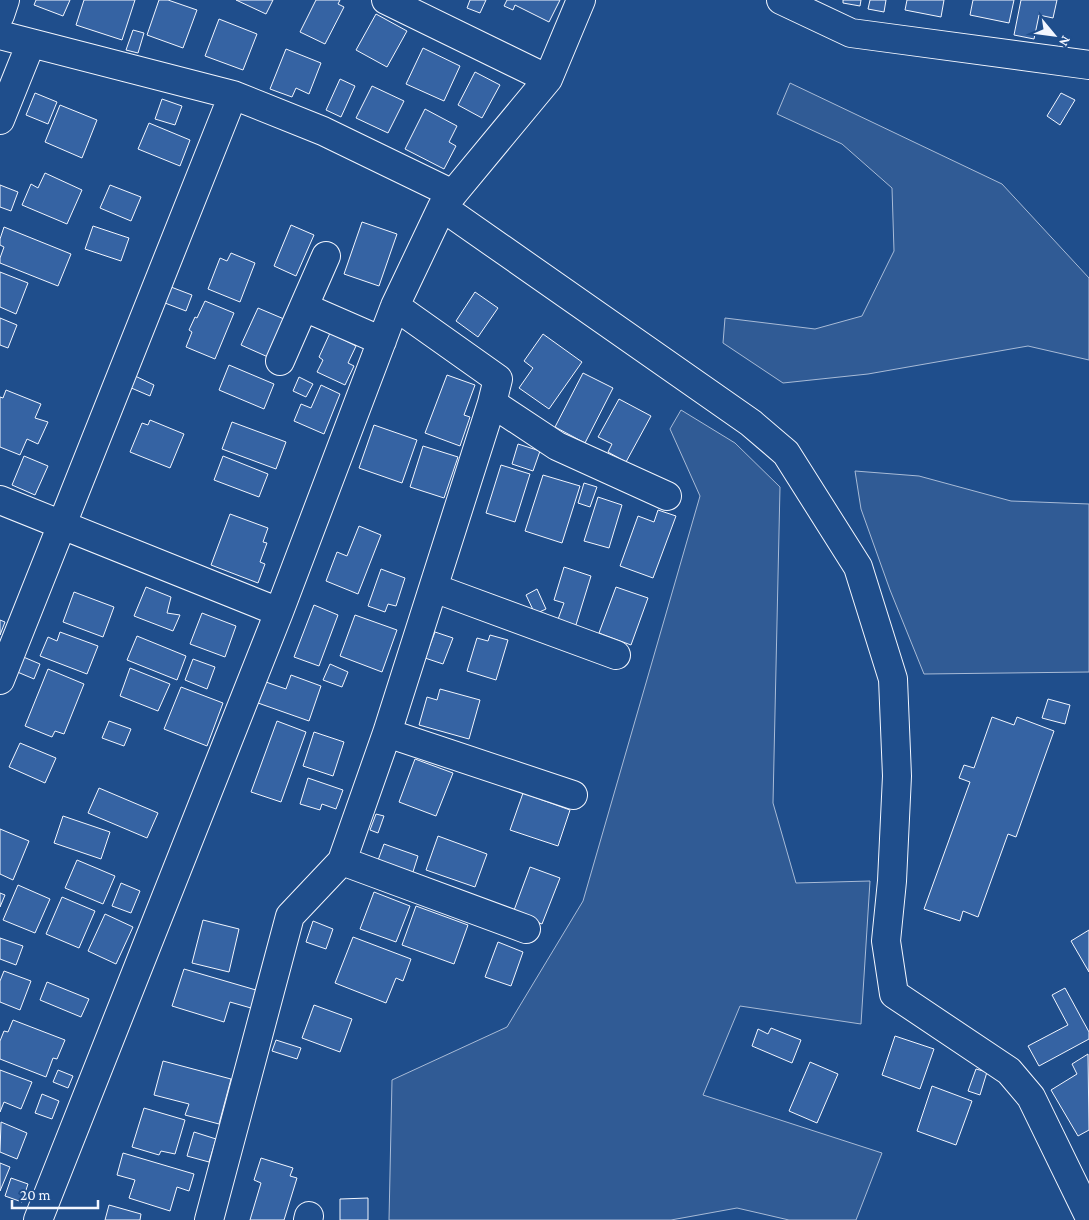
<svg xmlns="http://www.w3.org/2000/svg" width="1089" height="1220" font-family="'Crimson Pro',serif">
<style>
.built{fill:#305b95;stroke:#a8bbd7}
.building{fill:#3563a3;stroke:#f2f6ff}
.lines{fill:none;stroke-linecap:round;stroke-linejoin:round}
.minor-casing{stroke:#f2f6ff;stroke-width:30}
.minor{stroke:#1f4e8c;stroke-width:28}
</style>
<rect width="100%" height="100%" fill="#1f4e8c"/>
<path class="built" d="M790,83L1002,184L1089,278V360L1028,346L868,374L783,383L723,343L725,318L815,329L862,316L894,251L892,188L842,144L777,114Z
M681,410L735,443L780,487L773,803L796,883L870,881L861,1024L740,1006L703,1095L882,1153L856,1220H789L737,1208L671,1220H389L392,1080L507,1027L583,901L700,496L670,429Z
M855,471L919,476L1011,501L1089,504V672L924,674L890,590L861,509Z"/>
<path class="building" d="M36,0H70L63,16L34,5Z
M84,0H135L122,40L76,25Z
M159,0H168L197,10L183,48L147,35Z
M236,0H273L266,14Z
M316,0H340L338,4L344,7L325,44L300,32Z
M470,0H486L480,13L467,8Z
M507,0H560L549,22L515,5L513,10L504,6Z
M843,0H861L860,6L843,3Z
M870,0H886L884,12L868,9Z
M907,0H944L941,17L905,10Z
M973,0H1014L1009,23L970,15Z
M1021,0H1057L1053,18L1039,15L1034,39L1014,35Z
M376,14L407,31L387,67L356,50Z
M219,19L257,34L243,70L205,56Z
M133,30L144,33L138,53L126,50Z
M423,48L460,66L444,101L406,84Z
M286,49L321,63L309,94L296,88L292,97L270,89Z
M475,72L500,85L482,118L458,105Z
M340,79L355,86L341,117L326,110Z
M372,86L404,101L388,133L356,118Z
M35,93L57,102L48,124L26,115Z
M1061,93L1075,100L1060,125L1047,116Z
M162,99L182,106L175,125L155,119Z
M60,105L97,120L82,158L45,142Z
M425,109L457,126L449,142L456,146L444,169L405,149Z
M149,123L190,140L180,166L138,149Z
M45,173L82,190L67,224L22,205L31,184L38,188Z
M0,185L18,192L11,211L0,207Z
M110,185L141,197L131,221L100,208Z
M362,222L397,234L379,286L344,274Z
M291,225L314,235L296,276L274,266Z
M93,226L129,238L121,261L85,249Z
M4,227L71,254L58,286L0,263V258L4,247L0,245V239Z
M231,253L255,263L240,302L208,289L220,258L227,261Z
M0,272L28,283L16,314L0,307Z
M171,287L192,295L186,311L165,303Z
M475,292L498,308L478,337L456,321Z
M205,301L234,313L215,359L186,347L192,332L189,330L195,317L197,318Z
M258,308L284,319L268,357L241,345Z
M0,318L17,325L8,348L0,345Z
M330,333L356,346L348,363L354,366L345,385L317,372L323,360L319,357Z
M543,334L582,362L549,409L519,388L533,368L524,361Z
M229,365L274,384L264,409L219,390Z
M583,373L613,388L585,443L555,427Z
M133,375L154,385L150,396L129,387Z
M447,375L475,385L464,415L470,417L460,446L425,433Z
M299,377L313,384L306,397L293,391Z
M321,385L340,394L324,434L294,421L301,404L311,408Z
M6,390L41,404L35,418L48,422L38,444L27,439L20,455L0,447V397L3,398Z
M619,399L651,416L626,462L608,452L612,444L598,437Z
M150,420L184,434L170,468L130,452L142,423L148,425Z
M232,422L286,442L276,469L222,449Z
M374,425L417,440L402,483L359,468Z
M518,444L540,451L533,471L512,464Z
M423,446L458,457L444,498L410,487Z
M24,456L48,466L35,495L12,485Z
M223,456L268,474L259,497L214,480Z
M501,465L530,474L515,522L486,513Z
M543,475L580,486L562,543L525,531Z
M584,483L597,487L590,507L578,503Z
M598,497L622,505L609,548L584,541Z
M658,510L676,516L653,578L620,566L638,516L654,522Z
M230,514L268,528L263,542L267,543L260,562L265,564L258,583L211,565Z
M359,526L381,535L358,594L326,581L337,552L347,556Z
M564,567L591,576L575,628L557,622L564,603L554,600Z
M381,569L405,578L396,606L388,604L385,612L368,606Z
M146,587L171,597L167,613L180,615L173,631L134,616Z
M616,587L648,598L631,645L599,633Z
M537,589L546,609L535,614L526,595Z
M74,592L114,607L103,637L63,622Z
M314,605L338,615L319,666L294,657Z
M202,613L236,626L225,657L190,644Z
M355,615L397,630L382,672L340,656Z
M0,620L5,622L0,635Z
M60,632L98,646L87,674L40,656L48,637L57,641Z
M435,632L453,638L443,664L425,658Z
M490,635L508,640L496,680L467,671L477,638L488,641Z
M137,636L186,656L177,680L127,660Z
M21,656L40,664L34,679L15,671Z
M193,659L215,667L207,689L185,680Z
M330,664L348,672L342,687L323,680Z
M130,668L170,684L158,711L120,696Z
M48,669L84,684L64,734L55,731L52,737L25,726Z
M291,675L321,686L309,721L258,703L266,682L286,689Z
M181,687L223,703L207,746L164,729Z
M440,689L480,700L469,739L419,725L427,697L437,700Z
M1048,699L1070,705L1065,724L1042,718Z
M992,717L1014,725L1017,717L1054,731L1016,837L1008,834L978,917L963,911L960,921L924,909L970,782L959,778L964,765L974,768Z
M109,721L131,729L124,746L102,738Z
M277,721L306,732L281,802L251,792Z
M314,732L344,742L333,776L303,766Z
M20,743L56,758L45,783L9,767Z
M415,759L453,773L436,816L399,802Z
M308,778L343,790L336,809L322,804L320,810L300,804Z
M99,788L158,813L147,838L88,813Z
M523,793L570,810L558,846L510,830Z
M376,814L384,816L378,833L370,830Z
M63,816L110,832L101,859L54,843Z
M0,829L29,841L13,880L0,874Z
M438,836L487,854L475,887L426,870Z
M384,844L418,856L412,875L377,863Z
M77,860L115,876L103,904L65,888Z
M530,867L560,878L542,924L513,913Z
M121,883L140,891L131,913L112,906Z
M18,885L50,899L35,933L3,920Z
M374,892L410,906L396,942L360,929Z
M0,893L5,895L0,907Z
M62,897L95,911L79,948L46,934Z
M416,906L468,925L454,964L402,945Z
M105,914L133,927L116,964L88,951Z
M203,920L239,929L229,972L192,963Z
M313,921L333,929L326,949L306,942Z
M1089,930V972L1071,941Z
M353,937L411,959L403,981L396,978L386,1003L335,983Z
M0,938L23,946L16,965L0,959Z
M498,942L523,952L511,986L485,977Z
M184,969L256,990L251,1008L230,1002L224,1022L172,1006Z
M4,971L31,981L20,1010L0,1002V981Z
M47,982L89,999L81,1017L40,1000Z
M1065,988L1089,1032V1039L1039,1066L1028,1046L1068,1025L1052,995Z
M314,1005L352,1019L340,1052L302,1038Z
M13,1020L65,1040L57,1059L53,1058L46,1077L0,1059V1041L4,1031L8,1032Z
M771,1028L801,1040L792,1063L752,1046L758,1029L768,1034Z
M895,1036L934,1049L920,1089L882,1075Z
M276,1040L301,1048L297,1059L272,1051Z
M1088,1054L1089,1130L1078,1136L1051,1090L1077,1074L1072,1064Z
M163,1061L231,1079L219,1124L185,1115L189,1104L154,1095Z
M810,1062L838,1074L817,1123L789,1111Z
M976,1069L987,1072L980,1095L968,1091Z
M0,1070L32,1082L21,1109L4,1102L0,1112Z
M58,1070L73,1076L68,1088L53,1082Z
M932,1086L972,1101L956,1145L917,1131Z
M42,1094L59,1101L52,1119L35,1113Z
M144,1108L185,1120L175,1154L161,1151L159,1155L132,1147Z
M1,1122L27,1133L17,1159L0,1152Z
M194,1132L216,1139L209,1162L187,1156Z
M123,1153L194,1174L189,1191L177,1187L170,1211L129,1198L135,1180L117,1175Z
M261,1158L293,1168L290,1176L297,1178L284,1220H250L261,1183L254,1180Z
M0,1163L10,1167L0,1191Z
M11,1178L28,1184L22,1202L5,1196Z
M368,1198V1220H340V1199Z
M109,1205L141,1214L140,1220H105Z"/>
<g class="lines">
<defs>
<path id="minor" d="M386,0L548,79
M781,0L851,33L1089,65
M0,15L5,0
M0,35L233,95L323,131L453,194
M0,120L31,43
M442,207L751,423L786,453L858,567L893,679L897,776L892,881L886,941L894,994L1009,1071L1031,1097L1089,1216
M304,307L382,341
M280,361L326,256
M492,403L557,446L667,496
M0,500L279,612
M434,588L616,655
M0,680L233,95
M387,733L573,795
M342,861L526,929
M38,1220L279,612L395,306L442,207L548,79L581,0
M209,1220L290,916L342,861L387,733L492,403L498,379L395,306
M308,1220L309,1216"/>
</defs>
<use href="#minor" class="minor-casing"/>
<use href="#minor" class="minor"/>
</g>
<g transform="translate(1054 35) rotate(119)" stroke="#1f4e8c" stroke-width="4" paint-order="stroke">
<path d="M0-4L9 19L0 12L-9 19Z" fill="#f2f6ff"/>
<text y="-8" font-size="14" font-weight="bold" text-anchor="middle" fill="#f2f6ff">N</text>
</g>
<path d="M12 1200v8h86v-8" fill="none" stroke="#f2f6ff" stroke-width="2.5"/>
<text x="20" y="1200" font-size="15" fill="#f2f6ff" stroke="#1f4e8c" stroke-width="4" paint-order="stroke">20 m</text>
</svg>
